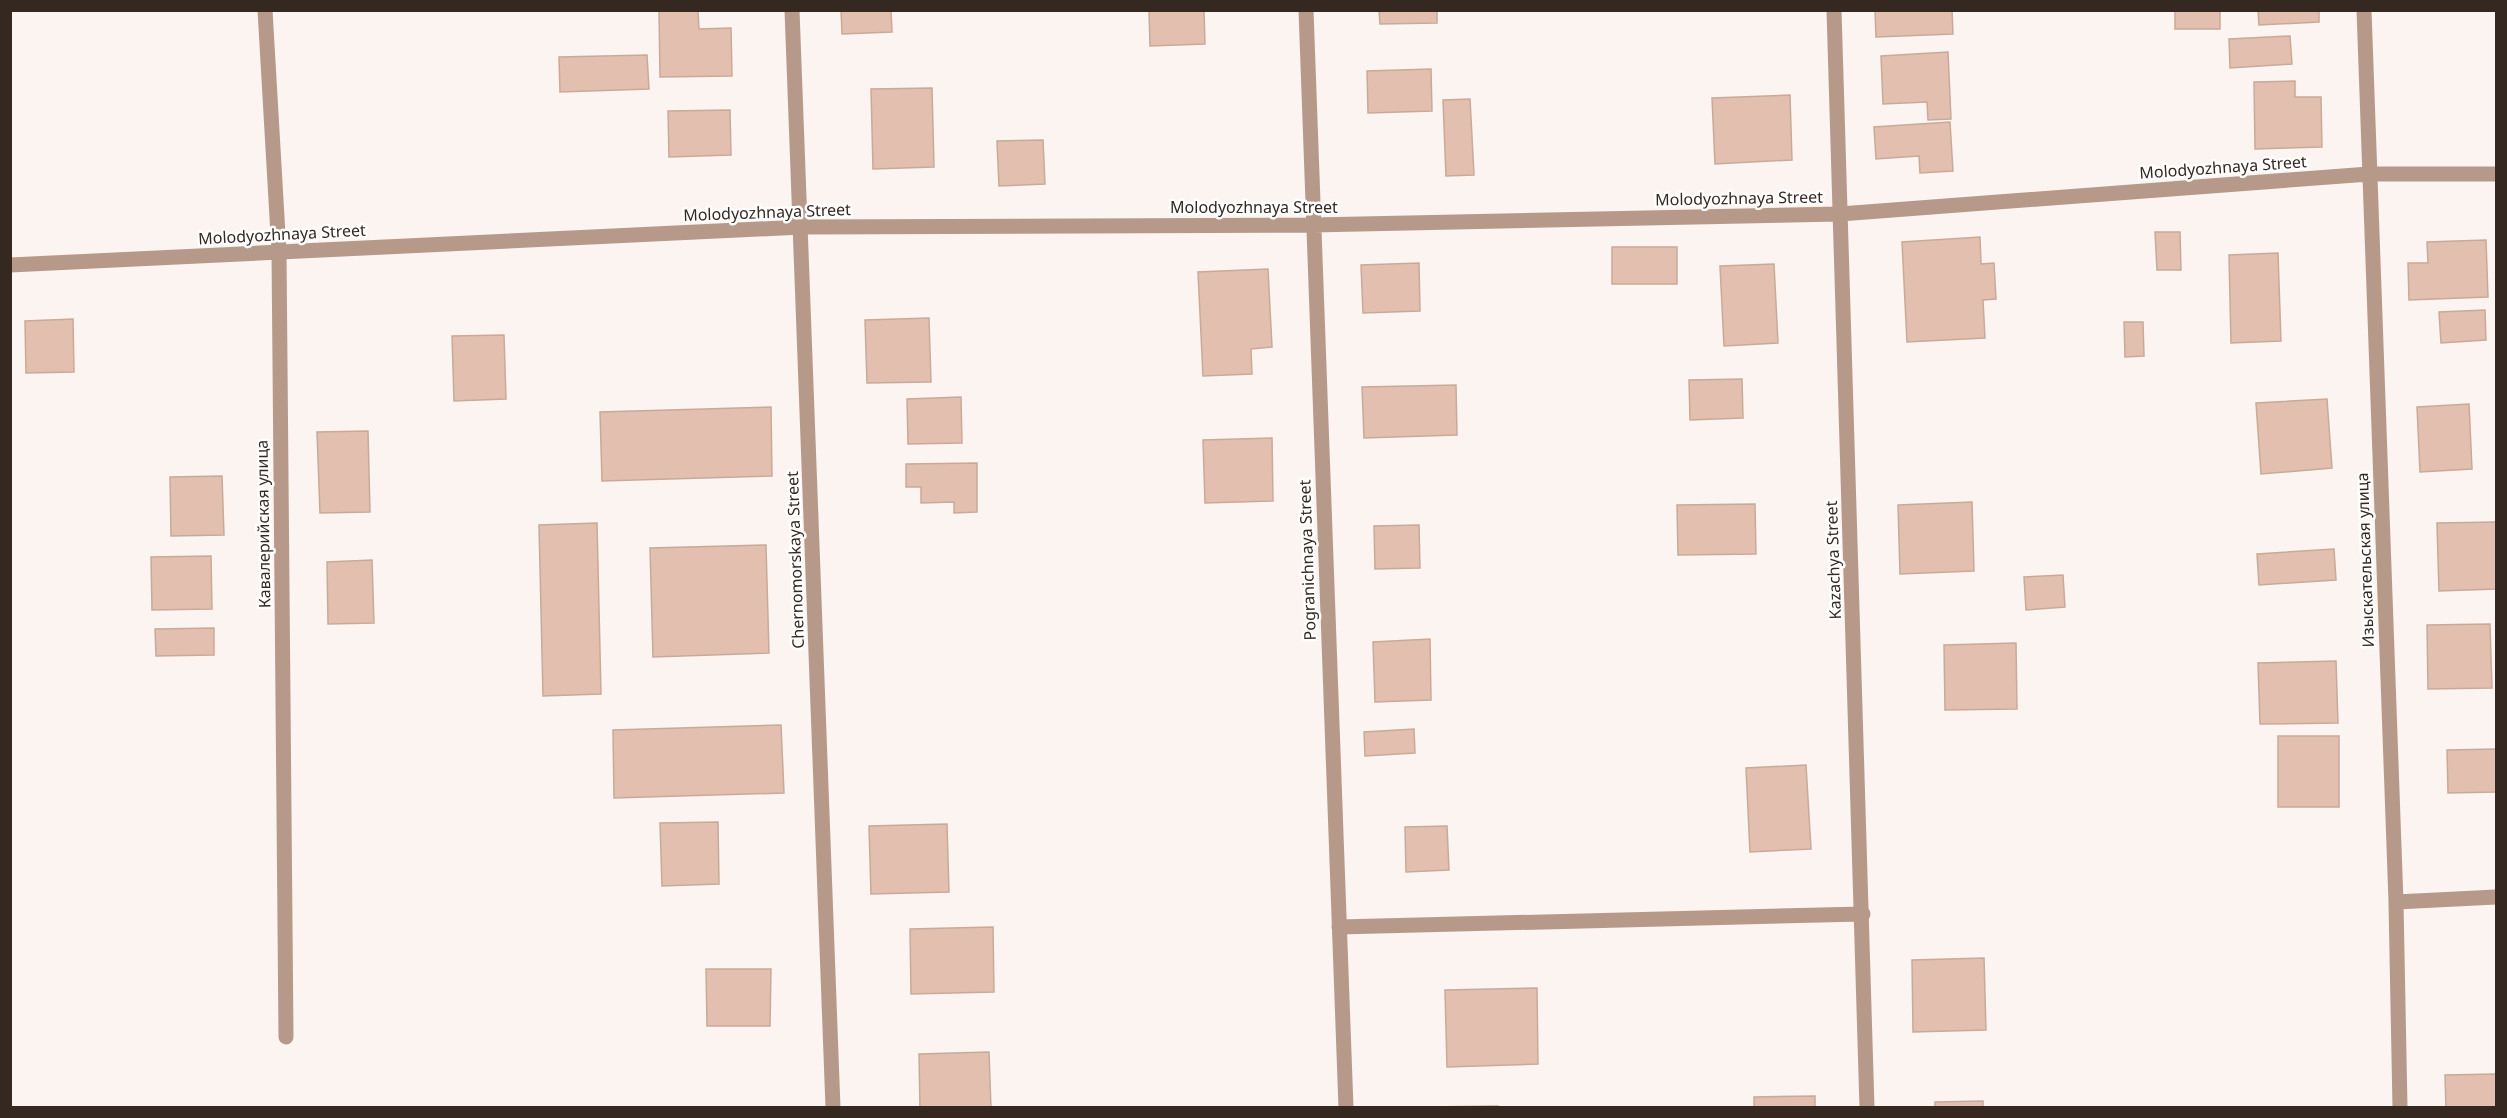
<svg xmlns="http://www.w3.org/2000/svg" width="2507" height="1118" font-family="'Noto Sans',sans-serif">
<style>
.building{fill:#e2bfae;stroke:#cba998;stroke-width:1.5}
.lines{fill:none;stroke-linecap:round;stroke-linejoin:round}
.lane{stroke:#b7998a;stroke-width:15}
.street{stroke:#b7998a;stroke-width:15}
.labels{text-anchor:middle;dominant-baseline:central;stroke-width:5;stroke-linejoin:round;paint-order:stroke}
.street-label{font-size:16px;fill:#352821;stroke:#fff}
</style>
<rect width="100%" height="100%" fill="#fbf4f0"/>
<path class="building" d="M841,10H891L892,32L842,34Z
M1149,10H1204L1205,44L1150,46Z
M1379,10H1437V23L1380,24Z
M1875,10H1952L1953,34L1876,37Z
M2175,10H2220V29H2175Z
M2258,10H2319V22L2259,25Z
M659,11H698L699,29L731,28L732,76L660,77Z
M2290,36L2292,64L2230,68L2229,39Z
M1948,52L1951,119L1928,120L1927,102L1883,104L1881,56Z
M647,55L649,89L560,92L559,57Z
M1431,69L1432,111L1368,113L1367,71Z
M2295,81V97H2321L2322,147L2255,149L2254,82Z
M932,88L934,167L873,169L871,89Z
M1790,95L1792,160L1715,164L1712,98Z
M1470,99L1474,175L1446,176L1443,100Z
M730,110L731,155L669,157L668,111Z
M1950,122L1953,171L1920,173L1919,156L1876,159L1874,127Z
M1043,140L1045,184L999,186L997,141Z
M2155,232H2180L2181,270H2157Z
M1980,237L1981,264L1994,263L1996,299L1983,300L1985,338L1907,342L1902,242Z
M2486,240L2488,297L2409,300L2408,263H2428L2427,242Z
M1612,247H1677V284H1612Z
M2278,253L2281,341L2231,343L2229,255Z
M1419,263L1420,311L1363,313L1361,265Z
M1774,264L1778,343L1724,346L1720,266Z
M1268,269L1272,347L1251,349L1252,374L1203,376L1198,272Z
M2485,310L2486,340L2441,343L2439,312Z
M929,318L931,382L867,383L865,320Z
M73,319L74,372L26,373L25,321Z
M2124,322H2143L2144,356L2125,357Z
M504,335L506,399L454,401L452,336Z
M1742,379L1743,418L1690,420L1689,380Z
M1456,385L1457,435L1364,438L1362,387Z
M961,397L962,443L908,444L907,399Z
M2327,399L2332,468L2261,474L2256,403Z
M2469,404L2472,469L2420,472L2417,407Z
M771,407L772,476L602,481L600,412Z
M368,431L370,512L320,513L317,432Z
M1272,438L1273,501L1205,503L1203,440Z
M977,463V512L954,513V502L921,503V487H906V464Z
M222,476L224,535L171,536L170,477Z
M1972,502L1974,571L1900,574L1898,505Z
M1755,504L1756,554L1678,555L1677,505Z
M2496,522V589L2439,591L2437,523Z
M597,523L601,694L543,696L539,525Z
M1419,525L1420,568L1375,569L1374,526Z
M766,545L769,653L653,657L650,548Z
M2334,549L2336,580L2259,585L2257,554Z
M211,556L212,609L152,610L151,557Z
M372,560L374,623L328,624L327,562Z
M2063,575L2065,607L2026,610L2024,577Z
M2490,624L2492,688L2428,689L2427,625Z
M214,628V655L156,656L155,629Z
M1430,639L1431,700L1375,702L1373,642Z
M2016,643L2017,709L1945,710L1944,645Z
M2336,661L2338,723L2260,724L2258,663Z
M781,725L784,793L614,798L613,730Z
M1414,729L1415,753L1365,756L1364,732Z
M2278,736H2339V807H2278Z
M2496,749V792L2448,793L2447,750Z
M1806,765L1811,849L1750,852L1746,768Z
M718,822L719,884L662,886L660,823Z
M947,824L949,892L871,894L869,826Z
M1447,826L1449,870L1406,872L1405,827Z
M993,927L994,992L911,994L910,929Z
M1984,958L1986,1030L1913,1032L1912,960Z
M706,969H771L770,1026H707Z
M1537,988L1538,1064L1447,1067L1445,990Z
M989,1052L991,1108H920L919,1054Z
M2496,1074V1108H2446L2445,1075Z
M1815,1096V1108H1754V1097Z
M1983,1101V1108H1935V1102Z
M1498,1106V1108L1424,1107Z"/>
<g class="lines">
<path class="lane" d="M1339,927L1863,914"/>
<path class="street" d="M265,10L279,252L286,1037
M792,10L833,1108
M1306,10L1346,1108
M1834,10L1867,1108
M2364,10L2396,902L2400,1108
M10,265L802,227L1313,225L1840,214L2369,174H2496
M2396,902L2496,897"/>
</g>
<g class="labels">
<g class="street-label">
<text transform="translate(2223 167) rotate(-4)">Molodyozhnaya Street</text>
<text transform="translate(1739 198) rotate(-1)">Molodyozhnaya Street</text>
<text x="1254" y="207">Molodyozhnaya Street</text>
<text transform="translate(767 212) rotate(-2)">Molodyozhnaya Street</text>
<text transform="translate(282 234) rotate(-3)">Molodyozhnaya Street</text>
<text transform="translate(263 524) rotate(-91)">Кавалерийская улица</text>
<text transform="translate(795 560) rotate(-92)">Chernomorskaya Street</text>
<text transform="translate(1307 560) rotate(-92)">Pogranichnaya Street</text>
<text transform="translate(1833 560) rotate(-92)">Kazachya Street</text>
<text transform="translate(2365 560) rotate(-92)">Изыскательская улица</text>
</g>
</g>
<rect width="2507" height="1118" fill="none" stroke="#352821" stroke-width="24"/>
</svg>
